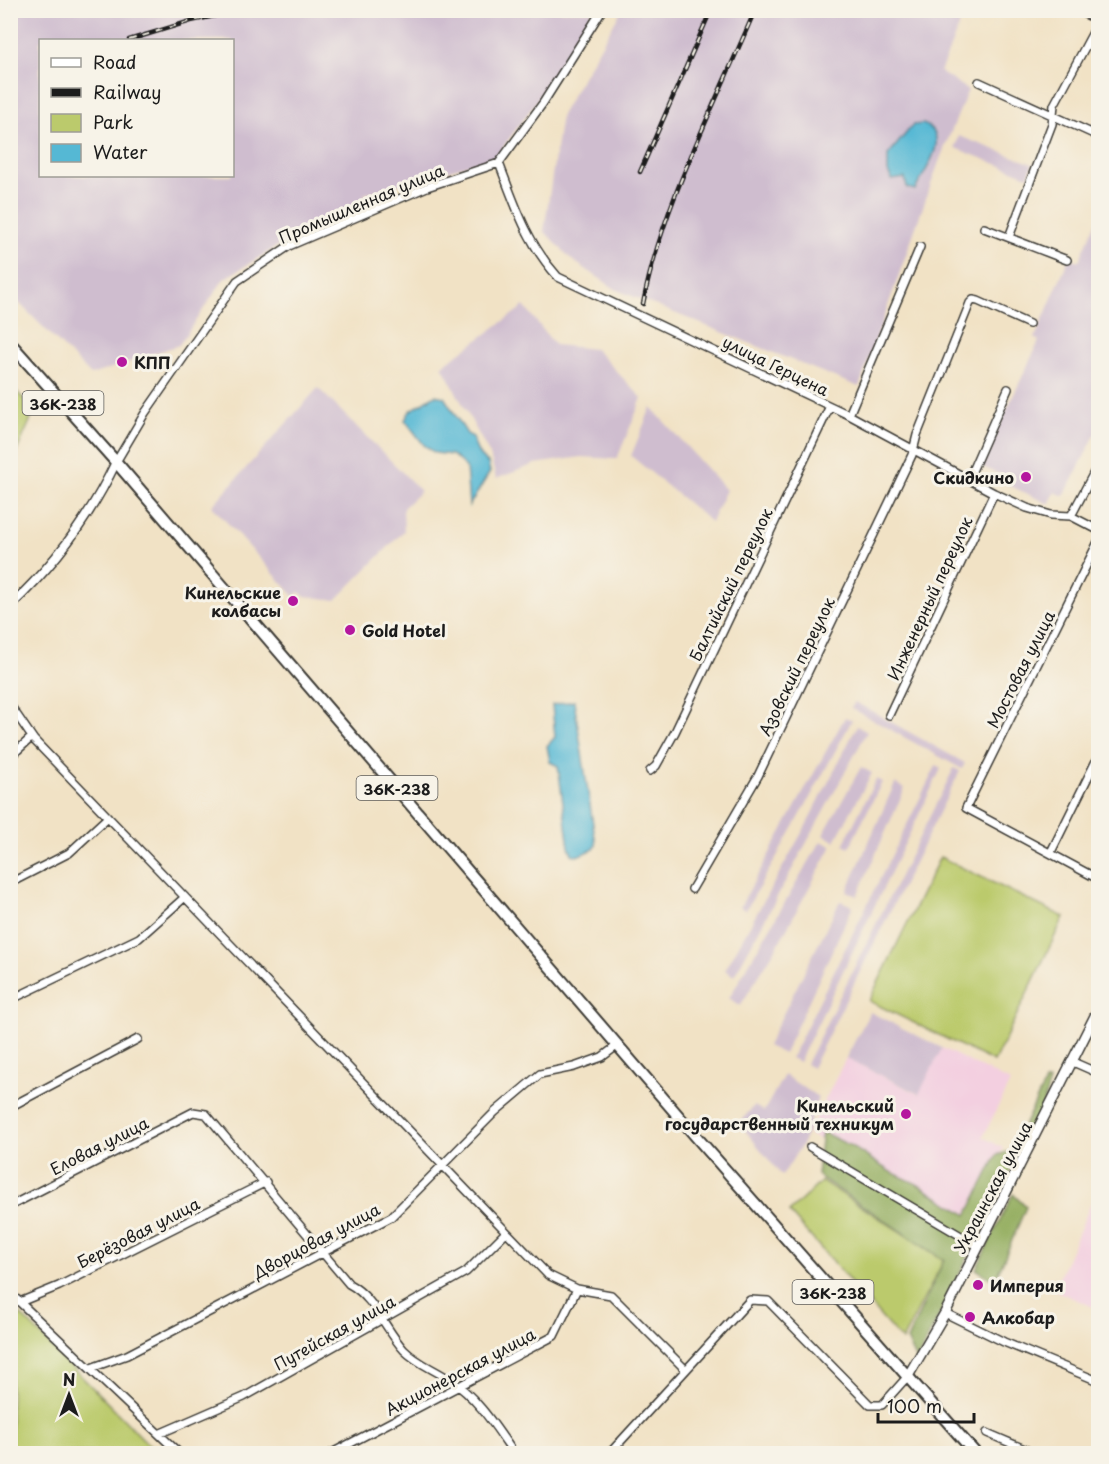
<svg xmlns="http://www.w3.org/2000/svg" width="1109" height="1464" font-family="'Playpen Sans',sans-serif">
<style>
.built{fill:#f3cfe0}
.industrial{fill:#cfbdcf;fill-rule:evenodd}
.green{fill:#bbca6c;stroke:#6c7344;stroke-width:1.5}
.forest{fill:#94ae60;stroke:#58653e;stroke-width:1.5}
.water{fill:#55b8d4;stroke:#386a78;stroke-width:1.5}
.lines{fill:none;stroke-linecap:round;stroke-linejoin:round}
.minor-casing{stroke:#3c3a35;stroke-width:10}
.tertiary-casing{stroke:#3c3a35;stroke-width:11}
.secondary-casing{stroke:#3c3a35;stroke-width:12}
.primary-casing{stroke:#3c3a35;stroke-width:14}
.minor{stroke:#fff;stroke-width:7}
.tertiary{stroke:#fff;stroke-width:8}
.secondary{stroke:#fff;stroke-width:9}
.primary{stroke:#fff;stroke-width:10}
.rail-casing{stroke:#1c1c1c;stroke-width:4.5}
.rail{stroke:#f7f3e8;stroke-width:2;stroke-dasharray:7;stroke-linecap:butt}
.poi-dot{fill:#b5179e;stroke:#f7f3e8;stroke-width:2}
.labels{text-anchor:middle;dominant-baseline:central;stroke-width:6;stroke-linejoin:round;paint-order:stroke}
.shield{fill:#f7f3e8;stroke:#5e5c59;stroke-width:1.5}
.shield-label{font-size:15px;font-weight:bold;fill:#1c1c1c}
.street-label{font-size:16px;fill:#1c1c1c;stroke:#f7f3e8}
.poi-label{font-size:16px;font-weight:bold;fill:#1c1c1c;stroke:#f7f3e8;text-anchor:start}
</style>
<rect width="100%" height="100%" fill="#f7f3e8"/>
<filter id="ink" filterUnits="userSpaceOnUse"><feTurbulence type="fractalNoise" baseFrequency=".0167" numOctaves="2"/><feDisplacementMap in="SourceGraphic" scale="12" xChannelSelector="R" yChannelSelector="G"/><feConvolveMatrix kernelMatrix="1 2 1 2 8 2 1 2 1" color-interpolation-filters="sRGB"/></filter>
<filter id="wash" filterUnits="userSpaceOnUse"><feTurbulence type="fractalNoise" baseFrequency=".008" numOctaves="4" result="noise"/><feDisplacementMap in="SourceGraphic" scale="24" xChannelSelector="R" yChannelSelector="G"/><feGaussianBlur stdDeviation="1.35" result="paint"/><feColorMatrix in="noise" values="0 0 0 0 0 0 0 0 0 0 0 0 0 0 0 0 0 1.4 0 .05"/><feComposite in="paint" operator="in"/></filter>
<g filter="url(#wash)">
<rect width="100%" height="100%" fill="#f1e2c5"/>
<path class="built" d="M942,1048L1010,1082L983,1137L1003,1148L970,1215L808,1134L846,1058L918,1094Z
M1098,1187V1309L1054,1290Z"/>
<path class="industrial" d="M18,11V10L593,11L551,81L496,157L365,194L362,201L291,238L224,279L179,345L91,375L11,295L10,13ZM40,40H232V176H40Z
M621,11H965L940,72L968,90L940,159L859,387L617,290L572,260L544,231L561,115Z
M959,136L1033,164L1028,176L955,148Z
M1098,217V429L1064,496L1055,492L1049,504L1002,482L1004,476L980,466L1034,352L1039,341L1035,338L1069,258L1079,261Z
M524,306L555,345L595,349L642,398L617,459L581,457L535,464L496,479L490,455L442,366Z
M318,388L421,491L403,508L404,531L336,600L304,596L299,592L294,596L212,506Z
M651,407L726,490L711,522L631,456Z
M855,702L965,763L962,769L851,708Z
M845,717L852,720L799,818L746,910L740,907Z
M857,726L867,732L734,976L725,970L808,822Z
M936,766L941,769L799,1062L791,1058Z
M861,767L872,773L835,841L823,835Z
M954,768L960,771L812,1068L806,1064Z
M876,779L882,782L849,848L843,845Z
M895,783L905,788L857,896L847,891Z
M821,841L832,846L775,950L740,1006L729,998Z
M840,901L853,906L784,1054L767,1046Z
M870,1012L942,1048L919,1094L846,1058Z
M784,1075L818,1097L804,1141L782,1176L739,1123L754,1106L764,1111Z"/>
<path class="green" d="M11,386L28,403L31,419L11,464Z
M940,857L1064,917L994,1062L869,1001Z
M822,1181L944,1260L902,1341L789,1212Z
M11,1305L157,1453H11Z"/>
<path class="forest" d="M1049,1081C1043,1122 1014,1154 1000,1192L917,1360L907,1340L944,1260L817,1175L822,1132L851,1146L889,1171L917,1184L967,1215L997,1155L1012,1151L1045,1082Z
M1013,1194L1026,1207L996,1278H990L976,1269Z"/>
<path class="water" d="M923,124C953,135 924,172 915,190L907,188L905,178L892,180L888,172V155L913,125Z
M435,395L444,397L467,434L473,437C475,448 479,458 488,463L490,472L469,506L466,467L452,455L435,453L424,445L405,420L410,411Z
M574,701L596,844L594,849L577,856L572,854L569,847L558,766L550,762L547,746L555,737L552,705Z"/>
</g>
<g filter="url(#ink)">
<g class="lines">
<defs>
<path id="minor" d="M1076,10L1098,20
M979,82L1098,136
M499,163C515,205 527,243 558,277L849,415L994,493L1027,508L1051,515L1071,516L1098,530
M984,228L1067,260
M1009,237L1052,124L1054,105L1098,23
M849,415L920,247
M116,462L145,413L237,281L289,246L427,187L499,163L543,103L602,10
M968,480L1008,389
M1071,516L1098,465
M1098,542L966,808L1098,879
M10,705L34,740L548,1275L577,1289L611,1295L685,1369
M889,715L994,493
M10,757L32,737
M650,771L656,766L675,732L830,406
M1051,852L1098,757
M10,883L69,853L108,817
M692,889L758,776L912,455L917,435L970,303L973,300L978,301L1029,324
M10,1000L139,938L185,897
M1073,1062L1098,1073
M10,1107L138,1039
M810,1147L978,1246
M10,1206L193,1112L206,1114L349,1284C374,1297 385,1329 404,1350C418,1364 434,1369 450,1380C477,1397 495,1426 513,1452
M10,1293L180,1454
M20,1302L59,1286L266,1182
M945,1313L1004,1342L1098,1381
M91,1368L127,1355L391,1217L495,1112L540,1074L574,1067L602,1057L618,1045
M161,1433L244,1397L466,1272L506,1232
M987,1433L1036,1454
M330,1454L554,1336L577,1289
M609,1454L750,1300L768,1301L870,1405H882L908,1376"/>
<path id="tertiary" d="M10,606C55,564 90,517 116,462"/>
<path id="secondary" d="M908,1376L945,1313L1098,1010"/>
<path id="primary" d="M10,343L116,462L699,1140L976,1454"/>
</defs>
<use href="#minor" class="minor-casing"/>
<use href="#tertiary" class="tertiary-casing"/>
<use href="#secondary" class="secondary-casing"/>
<use href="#primary" class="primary-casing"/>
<use href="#minor" class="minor"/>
<use href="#tertiary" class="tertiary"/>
<use href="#secondary" class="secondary"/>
<use href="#primary" class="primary"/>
<defs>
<path id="rail" d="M129,40L191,21L243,10
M640,172L711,10
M643,304C662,205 716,103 755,10"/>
</defs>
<use href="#rail" class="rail-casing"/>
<use href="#rail" class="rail"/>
</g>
</g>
<g class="poi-dot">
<circle cx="122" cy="362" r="6"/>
<circle cx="1026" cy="477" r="6"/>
<circle cx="293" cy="601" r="6"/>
<circle cx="350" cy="630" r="6"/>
<circle cx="906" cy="1114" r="6"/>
<circle cx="978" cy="1285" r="6"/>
<circle cx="970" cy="1317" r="6"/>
</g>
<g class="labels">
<g class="shield">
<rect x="22.5" y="391" width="81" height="24" rx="4.5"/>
<rect x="356.5" y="776" width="81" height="24" rx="4.5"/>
<rect x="792.5" y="1280" width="81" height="24" rx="4.5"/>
</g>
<g class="shield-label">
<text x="63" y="403">36К-238</text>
<text x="397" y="788">36К-238</text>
<text x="833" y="1292">36К-238</text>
</g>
<g class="street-label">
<text transform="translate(361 203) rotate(-23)">Промышленная улица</text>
<text transform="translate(776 365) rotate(26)">улица Герцена</text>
<text transform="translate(730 584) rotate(-64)">Балтийский переулок</text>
<text transform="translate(929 598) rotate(-65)">Инженерный переулок</text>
<text transform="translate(796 666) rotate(-64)">Азовский переулок</text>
<text transform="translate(1020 669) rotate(-63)">Мостовая улица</text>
<text transform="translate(99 1145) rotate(-27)">Еловая улица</text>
<text transform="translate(992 1187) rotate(-62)">Украинская улица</text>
<text transform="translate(138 1232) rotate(-27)">Берёзовая улица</text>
<text transform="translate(316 1240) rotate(-28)">Дворцовая улица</text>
<text transform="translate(334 1332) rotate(-29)">Путейская улица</text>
<text transform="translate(460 1371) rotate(-28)">Акционерская улица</text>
</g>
<g class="poi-label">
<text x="134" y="362">КПП</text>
<text x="1014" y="477" text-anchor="end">Скидкино</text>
<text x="281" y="592" text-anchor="end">Кинельские<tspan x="281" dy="18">колбасы</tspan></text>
<text x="362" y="630">Gold Hotel</text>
<text x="894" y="1105" text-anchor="end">Кинельский<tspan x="894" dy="18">государственный техникум</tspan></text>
<text x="990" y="1285">Империя</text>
<text x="982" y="1317">Алкобар</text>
</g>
</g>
<rect width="1109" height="1464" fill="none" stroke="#f7f3e8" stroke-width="36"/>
<rect x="39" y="39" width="195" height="138" fill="#f7f3e8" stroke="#9f9d96" stroke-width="1.5"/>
<rect x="51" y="58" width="30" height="9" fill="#ffffff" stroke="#9f9d96" stroke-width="1.5"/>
<text x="93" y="69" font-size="18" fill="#1c1c1c">Road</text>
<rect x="51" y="88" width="30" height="9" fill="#1c1c1c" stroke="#9f9d96" stroke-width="1.5"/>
<text x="93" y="99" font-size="18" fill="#1c1c1c">Railway</text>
<rect x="51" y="114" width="30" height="18" fill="#bbca6c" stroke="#9f9d96" stroke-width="1.5"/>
<text x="93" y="129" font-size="18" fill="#1c1c1c">Park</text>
<rect x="51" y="144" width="30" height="18" fill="#55b8d4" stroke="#9f9d96" stroke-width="1.5"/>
<text x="93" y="159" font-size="18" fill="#1c1c1c">Water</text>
<g transform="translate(69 1395)" stroke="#f7f3e8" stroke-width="4.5" paint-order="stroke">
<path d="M0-4.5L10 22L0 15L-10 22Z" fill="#1c1c1c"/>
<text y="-9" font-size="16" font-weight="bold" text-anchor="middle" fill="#1c1c1c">N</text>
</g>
<path d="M878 1413v9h96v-9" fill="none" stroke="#1c1c1c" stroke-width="3"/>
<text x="887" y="1413" font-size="18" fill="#1c1c1c" stroke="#f7f3e8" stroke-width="4.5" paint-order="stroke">100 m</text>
</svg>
